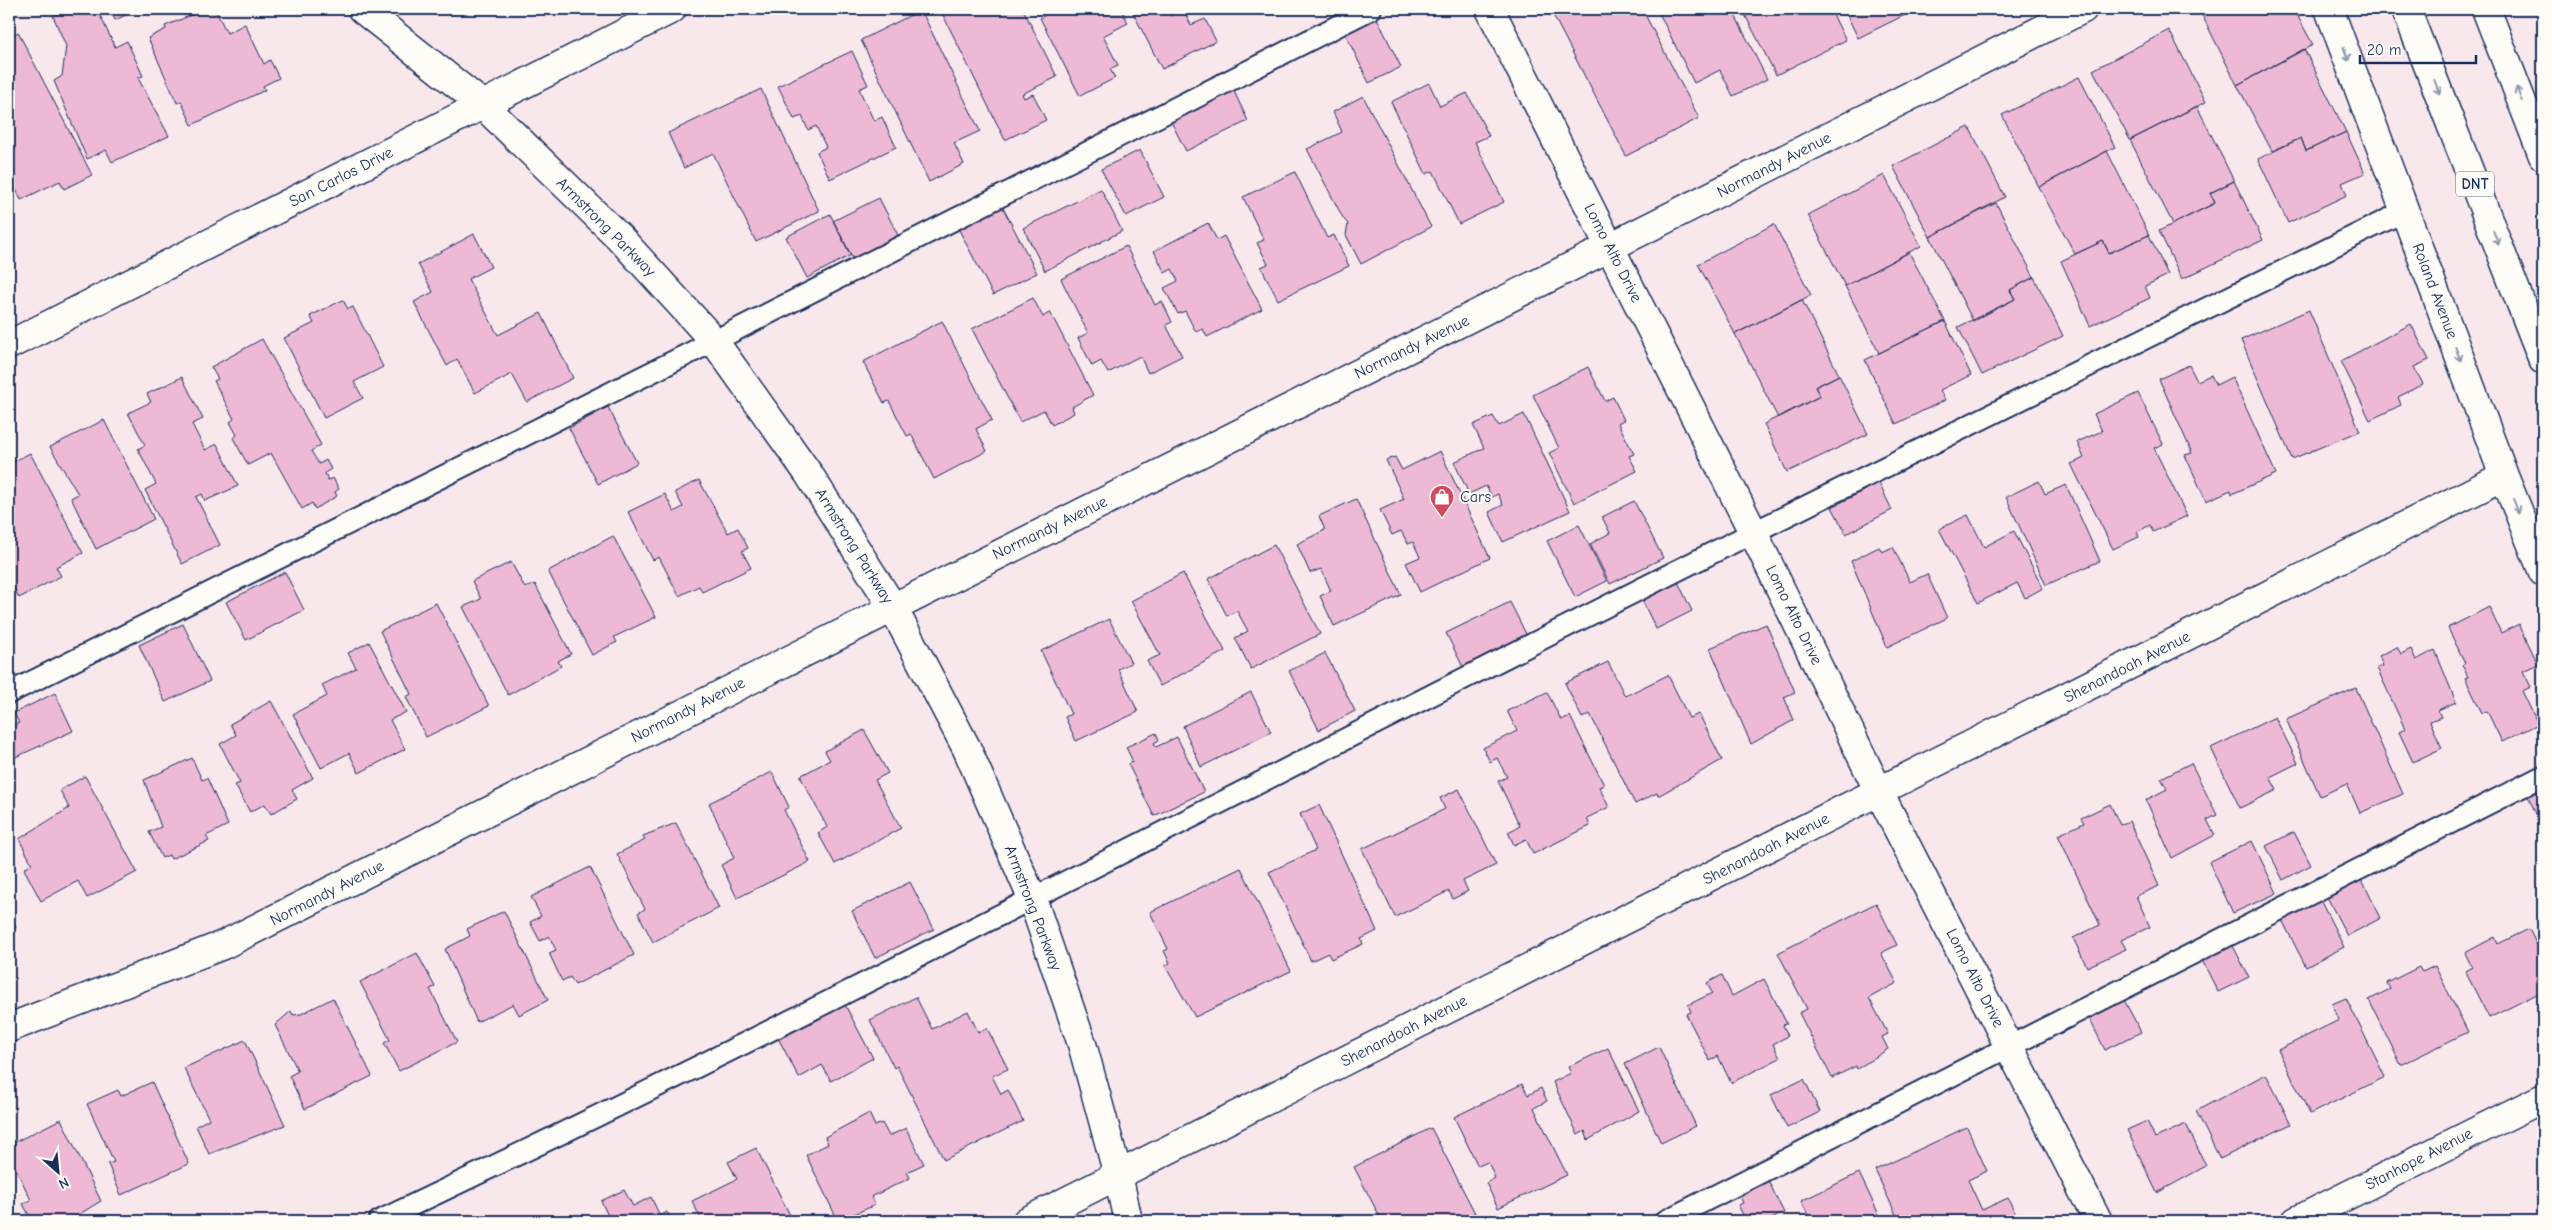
<svg xmlns="http://www.w3.org/2000/svg" width="2552" height="1230" font-family="'Comic Neue',sans-serif">
<style>
.building{fill:#eeb9d4;stroke:#1b2f5e}
.lines{fill:none;stroke-linecap:round;stroke-linejoin:round}
.lane-casing{stroke:#1b2f5e;stroke-width:24}
.street-casing{stroke:#1b2f5e;stroke-width:31}
.secondary-casing{stroke:#1b2f5e;stroke-width:31}
.highway-casing{stroke:#1b2f5e;stroke-width:31}
.lane{stroke:#fdfcf7;stroke-width:20}
.street{stroke:#fdfcf7;stroke-width:28}
.secondary{stroke:#fdfcf7;stroke-width:28}
.highway{stroke:#fdfcf7;stroke-width:28}
.oneway{stroke:#8c96aa}
.labels{text-anchor:middle;dominant-baseline:central;stroke-width:4;stroke-linejoin:round;paint-order:stroke}
.shield{fill:#fdfcf7;stroke:#5f6c8c;stroke-width:1}
.shield-label{font-size:15px;font-weight:bold;fill:#1b2f5e}
.street-label{font-size:16px;fill:#1b2f5e;stroke:#fdfcf7}
.poi-label{font-size:16px;fill:#1b2f5e;stroke:#fdfcf7;text-anchor:start}
</style>
<rect width="100%" height="100%" fill="#f8e8ec"/>
<filter id="ink" filterUnits="userSpaceOnUse"><feTurbulence type="fractalNoise" baseFrequency=".02" numOctaves="2"/><feDisplacementMap in="SourceGraphic" scale="10" xChannelSelector="R" yChannelSelector="G"/><feConvolveMatrix kernelMatrix="1 2 1 2 8 2 1 2 1" color-interpolation-filters="sRGB"/></filter>
<g filter="url(#ink)">
<path class="building" d="M68,9H97L115,47L127,41L143,76L138,78L169,136L112,162L106,150L87,159L54,81L62,76L66,46L53,16Z
M109,9H139L115,20Z
M206,9H215L227,33L245,24L264,64L270,60L279,78L263,86L265,90L192,125L181,101L177,103L148,38L166,29L165,26Z
M940,9H1023L1057,77L1022,94L1024,98L1033,94L1046,120L1005,140Z
M1047,9H1121L1128,23L1103,36L1118,65L1110,69L1115,78L1080,96L1040,18L1049,13Z
M1131,9H1167L1170,16L1183,9L1191,25L1205,19L1216,41L1162,69Z
M1550,9H1642L1699,118L1626,156Z
M1657,9H1732L1767,79L1733,96L1720,70L1694,83Z
M1747,9H1830L1846,40L1776,75L1743,11Z
M1844,9H1917L1858,38Z
M2209,9H2294L2313,45L2237,85L2201,13Z
M921,10L980,131L954,143L964,164L929,182L861,40Z
M1375,14L1401,67L1369,83L1343,29Z
M2169,30L2206,102L2130,140L2093,70Z
M18,32L92,175L64,189L60,181L21,200L9,175V37Z
M2304,49L2346,132L2306,151L2301,138L2272,151L2237,85Z
M852,51L868,85L859,89L874,121L882,117L896,147L830,179L817,152L826,147L816,126L808,130L802,116L794,119L778,86Z
M2079,77L2115,147L2039,187L2002,115Z
M1429,83L1440,106L1467,93L1489,136L1475,142L1504,202L1459,224L1433,171L1426,174L1391,102Z
M1232,87L1248,121L1186,151L1169,118Z
M761,89L819,211L756,242L713,153L684,168L668,133Z
M1363,96L1431,227L1361,264L1346,235L1348,224L1343,218L1307,149L1342,132L1333,112Z
M2197,106L2234,181L2210,193L2215,203L2173,224L2130,140Z
M1969,127L2005,197L1930,237L1893,166Z
M2346,132L2365,173L2342,183L2347,195L2288,223L2258,159L2301,138L2306,151Z
M1140,150L1164,197L1126,216L1101,169Z
M2107,151L2149,235L2109,253L2103,241L2075,254L2039,187Z
M1295,172L1327,238L1334,235L1349,266L1278,300L1261,267L1268,264L1257,243L1264,240L1243,197Z
M1884,175L1921,246L1845,286L1808,215Z
M2234,181L2263,240L2182,279L2159,231L2215,203L2210,193Z
M1101,189L1122,231L1045,271L1023,228Z
M879,198L899,237L853,260L833,221Z
M1996,203L2034,277L2010,290L2015,299L1973,321L1930,237Z
M1002,206L1037,273L993,295L958,228Z
M830,214L851,255L807,278L786,237Z
M1208,223L1217,240L1224,236L1262,309L1207,337L1203,329L1196,332L1185,311L1178,314L1164,288L1178,281L1172,269L1165,273L1154,251Z
M1774,224L1811,295L1735,334L1698,264Z
M474,234L491,267L468,279L498,335L541,313L573,378L527,402L512,374L475,393L457,359L447,366L414,302L433,292L418,264Z
M2149,235L2168,275L2145,286L2150,298L2090,326L2061,261L2103,241L2109,253Z
M1126,246L1155,305L1162,301L1172,322L1166,325L1182,356L1148,373L1140,356L1108,373L1101,361L1092,366L1078,338L1088,333L1061,279Z
M1909,252L1945,321L1879,353L1845,286Z
M2034,277L2063,336L1982,375L1958,327L2015,299L2010,290Z
M1033,298L1043,317L1050,312L1093,395L1072,407L1074,413L1052,425L1044,410L1020,422L972,329Z
M343,300L348,309L353,307L383,367L354,382L363,398L324,418L284,338L314,323L310,316Z
M1802,300L1839,375L1815,387L1820,396L1778,418L1735,334Z
M2309,310L2360,431L2292,459L2241,340Z
M942,321L992,420L976,429L987,451L934,479L911,434L907,436L889,401L884,403L863,362Z
M1945,321L1971,375L1940,390L1945,400L1896,424L1865,360Z
M2411,324L2429,360L2414,367L2423,384L2398,397L2401,405L2370,420L2341,361Z
M262,339L321,445L311,451L319,464L326,460L331,469L325,473L328,480L333,478L339,489L335,492L337,496L315,509L312,503L302,509L271,453L248,465L233,438L237,435L230,422L234,419L214,381L218,379L211,367Z
M2189,365L2197,381L2211,375L2216,385L2232,377L2276,474L2232,494L2231,490L2206,501L2185,455L2192,453L2159,379Z
M1588,367L1605,401L1613,397L1624,420L1618,423L1634,454L1629,456L1637,471L1574,503L1549,453L1559,448L1533,395Z
M1839,375L1868,434L1787,472L1764,424L1820,396L1815,387Z
M182,377L203,419L192,424L205,450L217,444L238,486L205,501L202,494L196,497L220,545L182,564L145,490L156,484L138,449L145,445L128,413L151,402L147,394Z
M2138,393L2163,444L2154,448L2187,516L2153,532L2150,525L2137,532L2139,537L2113,549L2071,464L2084,458L2077,442L2102,431L2094,414Z
M608,407L637,463L598,484L569,428Z
M1524,414L1570,511L1503,542L1489,512L1503,505L1498,494L1492,497L1486,486L1469,494L1454,462L1484,448L1473,425L1493,416L1499,426Z
M104,420L154,519L96,549L71,498L78,494L50,447Z
M1440,451L1490,558L1420,592L1406,563L1420,557L1413,542L1408,544L1401,531L1392,535L1380,510L1404,499L1386,460L1395,457L1402,470Z
M30,453L83,553L56,567L61,576L19,598L9,579V464Z
M699,480L728,533L738,528L748,548L742,551L751,568L702,592L699,586L679,596L659,557L653,560L628,512L665,494L674,512L683,507L675,492Z
M2039,481L2045,494L2066,485L2100,561L2046,585L2006,497Z
M1879,483L1892,510L1846,534L1832,507Z
M1356,499L1401,595L1334,626L1320,596L1331,591L1321,569L1310,573L1297,544L1325,530L1319,516Z
M1634,501L1663,558L1610,584L1590,544L1610,533L1602,517Z
M1968,515L1984,547L2014,531L2043,588L2025,598L2017,583L1978,603L1939,529Z
M1579,525L1607,581L1575,597L1547,541Z
M613,536L656,617L614,637L617,642L592,655L548,571Z
M1274,545L1320,634L1251,669L1235,638L1248,631L1237,611L1227,616L1208,579Z
M1879,547L1882,552L1893,547L1910,582L1927,574L1947,618L1887,647L1851,561Z
M511,562L525,588L535,584L571,654L558,661L561,666L508,695L463,607L481,599L472,581Z
M285,572L304,610L246,640L226,602Z
M1183,573L1225,651L1160,686L1147,661L1160,655L1131,601Z
M1677,580L1692,611L1656,629L1641,598Z
M1510,602L1527,636L1463,667L1446,633Z
M436,603L489,706L426,737L406,697L411,694L380,631Z
M2489,607L2501,633L2519,624L2538,664L2523,671L2531,687L2522,691L2538,724L2502,742L2487,711L2482,713L2465,678L2468,677L2462,665L2465,663L2448,628Z
M1109,619L1131,663L1118,669L1138,712L1076,741L1065,717L1071,714L1041,651Z
M183,624L210,681L165,702L139,645Z
M1766,624L1795,692L1784,697L1794,720L1751,744L1710,648Z
M369,642L406,712L390,720L405,749L359,773L349,753L321,768L293,714L327,696L322,685L356,668L348,653Z
M2397,647L2401,654L2411,649L2416,660L2435,650L2456,702L2438,710L2441,717L2430,721L2442,748L2413,762L2399,732L2405,729L2377,668L2383,666L2379,656Z
M1325,653L1355,711L1319,730L1289,671Z
M1608,662L1625,696L1668,675L1689,718L1699,714L1722,760L1658,796L1657,793L1635,804L1590,714L1582,718L1565,683Z
M2356,688L2403,794L2360,813L2347,784L2320,796L2286,719Z
M1251,692L1271,732L1201,767L1183,726Z
M1547,692L1561,720L1570,716L1604,785L1599,787L1609,807L1587,818L1590,826L1533,854L1526,839L1514,845L1508,832L1520,826L1498,781L1507,777L1497,758L1490,762L1483,748L1517,731L1507,711Z
M55,693L73,731L9,760V727L19,723L14,713Z
M271,701L313,778L292,790L297,799L271,814L265,804L250,812L235,785L240,783L220,744L236,735L230,724Z
M2275,717L2298,763L2270,777L2277,790L2240,808L2211,748Z
M864,730L888,773L875,780L901,828L835,864L818,833L827,827L800,776L830,760L825,751Z
M1156,733L1159,740L1154,743L1156,747L1177,737L1204,792L1154,816L1128,764L1133,762L1126,747Z
M192,758L202,780L207,778L228,825L206,836L209,841L171,859L169,855L162,858L149,832L161,827L144,780Z
M2191,763L2217,815L2207,820L2215,835L2172,858L2146,800L2167,789L2161,778Z
M772,772L789,807L784,810L810,862L737,898L721,865L734,858L709,803Z
M85,776L137,872L87,898L78,881L41,901L24,869L32,864L19,839L69,808L60,790Z
M2543,787V824L2541,825L2527,794Z
M1459,789L1496,865L1463,881L1468,891L1453,899L1449,891L1395,917L1362,849L1445,809L1440,798Z
M2110,804L2120,825L2129,821L2159,886L2136,896L2150,927L2121,940L2126,949L2087,967L2073,938L2100,925L2058,835L2084,823L2081,818Z
M1319,805L1377,931L1361,939L1363,944L1331,959L1328,953L1311,961L1269,872L1316,850L1300,814Z
M676,823L719,908L653,942L638,913L645,909L617,854L645,840L643,836Z
M2294,832L2311,865L2283,880L2266,846Z
M2252,841L2277,893L2233,913L2209,862Z
M590,867L634,955L575,985L570,977L562,981L549,953L556,950L549,936L540,941L530,922L541,916L531,897Z
M1241,868L1291,971L1195,1017L1165,966L1170,963L1164,951L1168,949L1150,912Z
M2361,878L2381,918L2347,936L2326,895Z
M910,882L934,929L875,958L852,911Z
M2319,898L2344,947L2306,967L2281,918Z
M1876,903L1897,945L1881,953L1897,983L1869,998L1888,1034L1882,1037L1888,1049L1857,1069L1856,1066L1832,1078L1799,1013L1807,1009L1778,953Z
M9,910L16,928L9,931Z
M504,911L548,1000L519,1015L513,1004L477,1022L445,949L470,936L467,929Z
M2529,929L2543,958V991L2489,1018L2465,971L2472,967L2465,953L2495,937L2498,944Z
M2231,942L2249,977L2218,992L2201,958Z
M417,953L435,987L430,989L457,1042L399,1071L384,1043L390,1040L360,982Z
M2435,966L2468,1032L2401,1065L2369,1000L2390,989L2387,983L2419,967L2422,972Z
M1722,975L1732,996L1764,979L1787,1024L1783,1025L1788,1036L1773,1044L1780,1058L1731,1083L1718,1056L1710,1061L1686,1014L1691,1012L1688,1005L1712,993L1707,983Z
M2122,996L2141,1032L2105,1050L2087,1014Z
M916,997L932,1029L968,1011L978,1032L987,1028L1008,1069L992,1076L1001,1094L1008,1090L1023,1121L944,1160L897,1066L894,1068L870,1020Z
M333,998L372,1076L305,1109L289,1076L298,1071L275,1025L291,1011L293,1015L301,1014Z
M2346,998L2385,1077L2310,1114L2278,1050L2339,1020L2332,1004Z
M843,1001L873,1058L831,1081L822,1065L799,1078L777,1036Z
M245,1040L285,1125L209,1154L196,1126L209,1119L184,1068Z
M1659,1047L1696,1126L1661,1143L1625,1064Z
M1608,1048L1639,1111L1588,1140L1585,1131L1578,1135L1553,1082L1571,1073L1568,1067Z
M2266,1074L2291,1124L2220,1159L2196,1111Z
M1804,1079L1820,1112L1787,1128L1771,1095Z
M152,1082L189,1164L121,1195L108,1164L114,1162L87,1104L118,1090L121,1096Z
M1522,1084L1528,1095L1541,1088L1547,1101L1534,1108L1567,1175L1498,1208L1486,1183L1495,1178L1488,1162L1478,1166L1454,1117Z
M869,1113L875,1126L882,1123L889,1136L906,1128L924,1164L907,1172L910,1178L871,1197L875,1205L838,1221L806,1155L828,1144L825,1137Z
M61,1119L101,1201L68,1221H32L23,1204L31,1200L9,1154V1145Z
M2147,1121L2155,1138L2186,1124L2206,1166L2157,1193L2127,1130Z
M1967,1127L1987,1171L1968,1180L1982,1210L2008,1198L2019,1221H1899L1875,1170Z
M1431,1128L1475,1213L1468,1216L1471,1221H1382L1354,1167Z
M756,1148L793,1221H702L692,1201L737,1179L728,1162Z
M1859,1173L1882,1221H1811L1801,1201Z
M1766,1176L1784,1213L1767,1221H1746L1738,1205L1743,1203L1737,1190Z
M624,1190L633,1206L651,1197L660,1216L667,1212L672,1221H604L609,1218L601,1201Z"/>
<g class="lines">
<defs>
<path id="lane" d="M9,693L714,341L1371,9
M379,1221C842,1002 1294,762 1752,533C1969,424 2187,318 2405,211
M1665,1221L2543,776"/>
<path id="street" d="M1490,9L1753,532L1879,792L2098,1221
M2329,9L2504,476L2543,572
M9,345L672,9
M9,1028L223,945L2083,9
M1027,1221L2504,476
M2296,1221L2543,1098"/>
<path id="secondary" d="M362,9L483,105L620,238L714,341L808,473L892,606L967,749L1032,898L1082,1044L1118,1175L1128,1221"/>
<path id="highway" d="M2406,9L2543,360
M2486,9L2543,156"/>
</defs>
<use href="#lane" class="lane-casing"/>
<use href="#street" class="street-casing"/>
<use href="#secondary" class="secondary-casing"/>
<use href="#highway" class="highway-casing"/>
<use href="#lane" class="lane"/>
<use href="#street" class="street"/>
<use href="#secondary" class="secondary"/>
<use href="#highway" class="highway"/>
</g>
<defs><path id="oneway-shaft" d="M-6 0H5M1.5-3L5.5 0L1.5 3" fill="none" stroke-width="1.6" stroke-linecap="round" stroke-linejoin="round" transform="scale(1.25)"/></defs>
<g class="oneway">
<use href="#oneway-shaft" transform="translate(2346 54) rotate(70)"/>
<use href="#oneway-shaft" transform="translate(2437 87) rotate(69)"/>
<use href="#oneway-shaft" transform="translate(2519 94) rotate(-111)"/>
<use href="#oneway-shaft" transform="translate(2496 238) rotate(69)"/>
<use href="#oneway-shaft" transform="translate(2458 354) rotate(69)"/>
<use href="#oneway-shaft" transform="translate(2516 506) rotate(68)"/>
</g>
</g>
<defs>
<symbol id="shop-pin" viewBox="-11 -11 22 30"><path d="M0 17L-7.5 6A9.5 9.5 0 1 1 7.5 6Z" fill="#d1495b" stroke="#fdfcf7"/><path d="M-5-2.5h2.3a2.7 3.5 0 0 1 5.4 0H5L5.5 6h-11ZM-1.5-2.5h3a1.5 2.3 0 0 0-3 0Z" fill="#fff"/></symbol>
</defs>
<g fill-rule="evenodd">
<use href="#shop-pin" x="1428" y="483" width="28" height="38"/>
</g>
<g class="labels">
<rect class="shield" x="2456" y="171.5" width="38" height="25" rx="4"/>
<g class="shield-label">
<text x="2475" y="184">DNT</text>
</g>
<g class="street-label">
<text transform="translate(1774 165) rotate(-27)">Normandy Avenue</text>
<text transform="translate(341 177) rotate(-27)">San Carlos Drive</text>
<text transform="translate(606 227) rotate(45)">Armstrong Parkway</text>
<text transform="translate(1613 253) rotate(63)">Lomo Alto Drive</text>
<text transform="translate(2435 291) rotate(69)">Roland Avenue</text>
<text transform="translate(1412 347) rotate(-26)">Normandy Avenue</text>
<text transform="translate(1050 528) rotate(-26)">Normandy Avenue</text>
<text transform="translate(854 546) rotate(58)">Armstrong Parkway</text>
<text transform="translate(1794 615) rotate(64)">Lomo Alto Drive</text>
<text transform="translate(2127 667) rotate(-27)">Shenandoah Avenue</text>
<text transform="translate(688 710) rotate(-27)">Normandy Avenue</text>
<text transform="translate(1766 849) rotate(-27)">Shenandoah Avenue</text>
<text transform="translate(327 893) rotate(-27)">Normandy Avenue</text>
<text transform="translate(1033 908) rotate(69)">Armstrong Parkway</text>
<text transform="translate(1975 978) rotate(63)">Lomo Alto Drive</text>
<text transform="translate(1404 1031) rotate(-27)">Shenandoah Avenue</text>
<text transform="translate(2419 1159) rotate(-27)">Stanhope Avenue</text>
</g>
<g class="poi-label">
<text x="1460" y="497">Cars</text>
</g>
</g>
<rect width="2552" height="1230" fill="none" stroke="#fdfcf7" stroke-width="30"/>
<rect x="15" y="15" width="2522" height="1200" fill="none" stroke="#1b2f5e" stroke-width="2" filter="url(#ink)"/>
<g transform="translate(58 1172) rotate(153)" stroke="#fdfcf7" stroke-width="4" paint-order="stroke">
<path d="M0-4L9 19L0 12L-9 19Z" fill="#1b2f5e"/>
<text y="-8" font-size="14" font-weight="bold" text-anchor="middle" fill="#1b2f5e">N</text>
</g>
<path d="M2360 55v8h116v-8" fill="none" stroke="#1b2f5e" stroke-width="2.5"/>
<text x="2367" y="55" font-size="15" fill="#1b2f5e" stroke="#fdfcf7" stroke-width="4" paint-order="stroke">20 m</text>
</svg>
